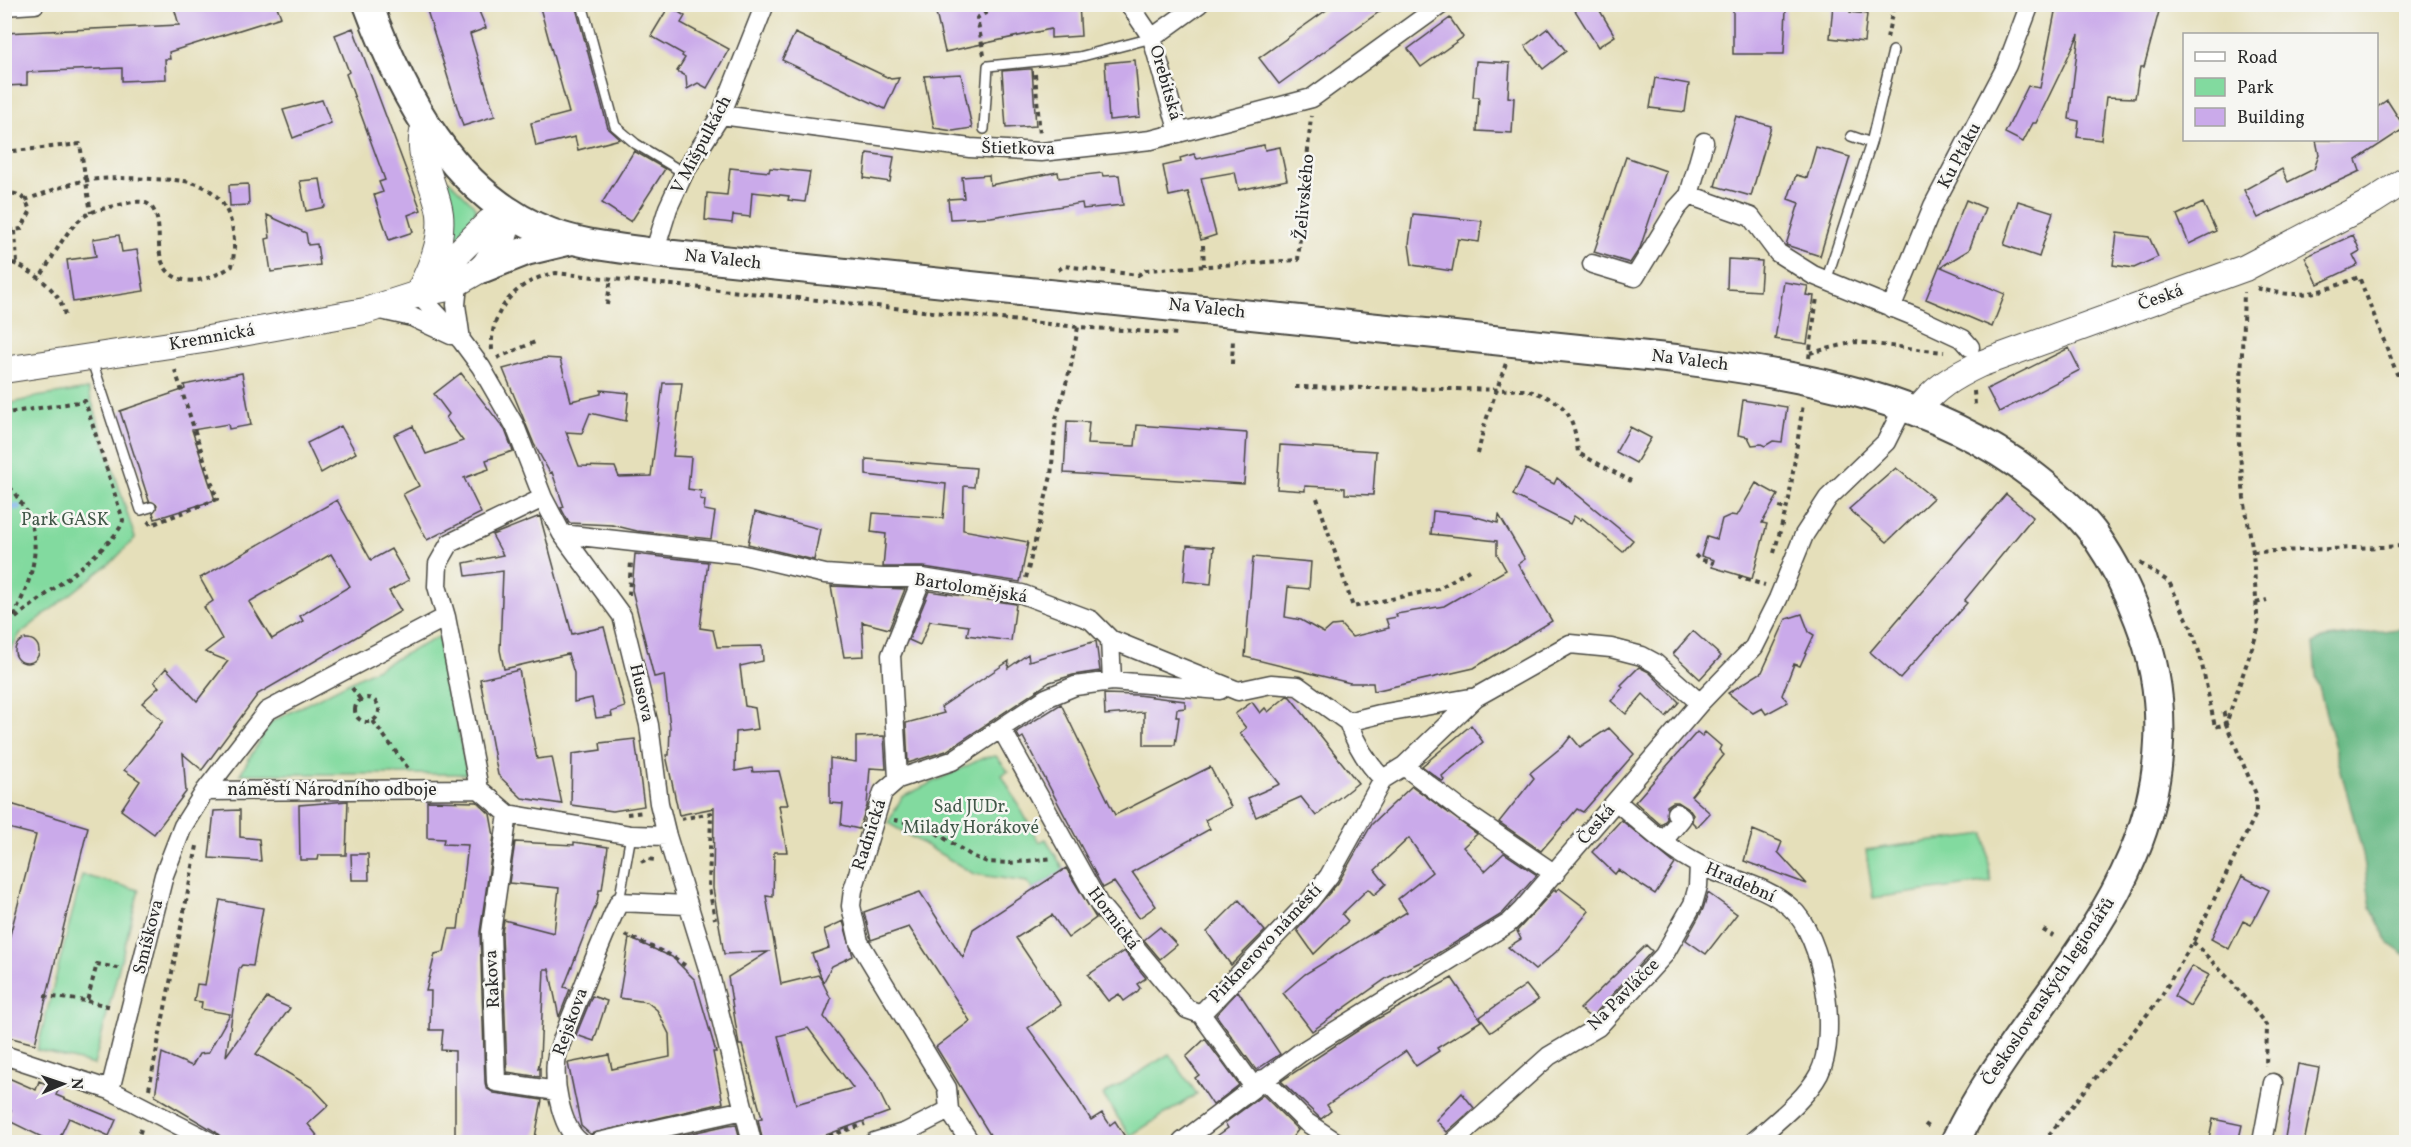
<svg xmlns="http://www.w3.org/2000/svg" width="2411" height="1147" font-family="Vollkorn,serif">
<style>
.green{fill:#82da9f;stroke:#568265;stroke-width:1.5}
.forest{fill:#69ba86;stroke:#4a7258;stroke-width:1.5}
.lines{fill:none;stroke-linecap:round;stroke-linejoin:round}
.stream{stroke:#7eb2eb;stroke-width:6}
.building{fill:#caaaea;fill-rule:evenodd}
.lane-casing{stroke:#474640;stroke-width:12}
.street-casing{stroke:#474640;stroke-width:21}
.secondary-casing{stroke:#474640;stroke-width:28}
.primary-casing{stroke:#474640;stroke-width:32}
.path{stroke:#474640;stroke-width:4;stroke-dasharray:4.5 4.5;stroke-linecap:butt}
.lane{stroke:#fff;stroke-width:9}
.street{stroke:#fff;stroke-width:18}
.secondary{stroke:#fff;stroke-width:26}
.primary{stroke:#fff;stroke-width:28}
.labels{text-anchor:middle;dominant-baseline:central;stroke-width:5;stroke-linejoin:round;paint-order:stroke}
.street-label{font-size:18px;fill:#2b2b2b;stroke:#f6f6f2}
.park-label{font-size:18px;fill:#415748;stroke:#f6f6f2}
</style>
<rect width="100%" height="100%" fill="#f6f6f2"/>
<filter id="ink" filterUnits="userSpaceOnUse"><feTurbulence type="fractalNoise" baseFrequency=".0167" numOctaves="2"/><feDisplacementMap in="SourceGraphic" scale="12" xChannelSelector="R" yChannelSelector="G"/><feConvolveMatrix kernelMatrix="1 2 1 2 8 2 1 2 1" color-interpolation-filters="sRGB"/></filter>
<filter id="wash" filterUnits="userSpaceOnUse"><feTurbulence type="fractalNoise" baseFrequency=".008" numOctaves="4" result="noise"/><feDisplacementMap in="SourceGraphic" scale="24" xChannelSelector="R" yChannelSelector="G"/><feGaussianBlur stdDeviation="1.35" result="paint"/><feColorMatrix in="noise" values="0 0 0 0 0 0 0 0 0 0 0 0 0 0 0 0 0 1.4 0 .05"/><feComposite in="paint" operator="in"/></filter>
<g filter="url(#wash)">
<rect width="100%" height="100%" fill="#e5dfba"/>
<path class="green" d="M446,180L450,181C476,210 492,209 455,239L453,208L445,184Z
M88,389L135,538L114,560L20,634L5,660V405L36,397Z
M440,636L467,774H240L271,722Z
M996,756L1008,771L1002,775L1039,842L1046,839L1064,870L1033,890L1027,882L974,874L888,823L902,797L983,758Z
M1985,834L1991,882L1873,898L1866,850Z
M82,875L139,890L94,1065L37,1050Z
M1169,1054L1197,1094L1130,1136L1103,1095Z"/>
<path class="forest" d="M2406,628V956L2389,944L2371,908L2363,854L2316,676L2313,644L2320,639Z"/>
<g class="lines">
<path class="stream" d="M4,507H18"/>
</g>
<g id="blocks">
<path class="building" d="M173,4H276L281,17L169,52L170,59H165L166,79L122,81V68L27,72V85L4,86V33L179,25Z
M425,4H476L486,28L470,34L495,116L463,126Z
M539,4H575L608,128L620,139L578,150L575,137L536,146L531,123L569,113Z
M951,4H1079L1081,36L1051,38V29L945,52L936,13L952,9Z
M1335,4H1390L1279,84L1259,58Z
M1571,4H1596L1615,36L1598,47Z
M1833,4L1851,6L1850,12L1867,14L1864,42L1830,38Z
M2048,4H2161L2144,67H2140L2135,98L2106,97L2101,140L2077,137L2079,121L2069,119L2079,34L2036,123H2033L2023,142L2005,133L2028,86L2040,88L2055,12L2047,9Z
M669,6L685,16L681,23L729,49L707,88L698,83L687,89L686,76L677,71L685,58L682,56L683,54L651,36Z
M1733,8L1786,9L1784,54H1733Z
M1450,18L1463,37L1421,67L1408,49Z
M353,28L421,210L408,215L413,232L389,240L374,195L383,192L379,182L385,180L346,74L349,72L335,35Z
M1548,28L1566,51L1543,69L1525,46Z
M795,33L891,79L899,78L885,109L782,60Z
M1135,60L1140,117L1109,120L1105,63Z
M1476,61L1510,63L1508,97L1514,98L1512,133L1477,131L1479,97H1473Z
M1028,69H1032L1036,126L1006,128L1002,71Z
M961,74L972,128L953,131L934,128L924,76Z
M1655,78L1689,84L1685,112L1650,108Z
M322,100L331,123L293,138L283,110Z
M2387,100L2405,128L2356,160L2360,171L2258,218L2244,190L2282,169L2288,182L2314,169L2319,155L2316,140H2376V108Z
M1736,116L1771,126L1751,196L1715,186Z
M1264,145L1265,150L1280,147L1287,180L1239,190L1235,172L1201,178L1216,235L1201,240L1188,192L1169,196L1163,166L1181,162L1180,158L1194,154L1197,159Z
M1816,147L1850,157L1820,256L1786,245L1799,203L1788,199L1796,175L1807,178Z
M634,151L665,169L631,222L602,203Z
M867,153L894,157L890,182L864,178Z
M1626,157L1666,171L1640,248L1630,263L1594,252Z
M730,168L769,172L770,168L810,172L805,202L788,200L789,196L752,192L750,217L733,215L732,223L705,220L707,193L727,195Z
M1058,172L1059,178L1102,173L1103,176L1119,175L1123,205L1083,209L1082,203L991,217L950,219L948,199L964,198L962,177L989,175L990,185Z
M320,179L325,207L306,211L300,181Z
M248,184L249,205L230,206L229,185Z
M1966,200L1985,208L1969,250L1941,267L2005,294L1992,327L1926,299Z
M2018,201L2053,212L2039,257L2004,245Z
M2203,203L2216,231L2189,244L2177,215Z
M1413,214L1482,221L1479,242L1458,239L1452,271L1412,265L1409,244Z
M267,215L306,233L308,245L317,244L320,265L271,272L266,239L270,238Z
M2117,233L2149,237L2158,257L2134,268L2113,265Z
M119,235L122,252L137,250L144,291L73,302L67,260L96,256L93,239Z
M2353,235L2360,251L2353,255L2358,265L2318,284L2305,257Z
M1728,259L1762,261L1760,291L1727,289Z
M1784,282L1808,286L1806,295L1814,296L1807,344L1775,339Z
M2069,348L2080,370L1999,412L1987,389Z
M544,358L560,359L571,401L601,394V390L629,393L626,421L590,413L582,433L566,432L579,466L615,467L619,477L651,476L663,383H682L673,456L691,457L688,489L701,491L700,499L705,500L704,510L715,512L711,539L637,531L612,525L569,523L561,508L564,507L552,472L550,473L534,444L503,369Z
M242,373L251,425L229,429L228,424L192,430L215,500L155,519L153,513L157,505L149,501L120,411L185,389L184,385Z
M461,373L505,430L513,451L486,460L489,469L464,478L481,513L427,540L403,494L419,486L394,435L413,426L426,454L463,441L446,418L449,414L434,394Z
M1743,400L1787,407L1782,442L1773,441L1765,446L1761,444L1752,445L1748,437L1738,435Z
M1067,421L1089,422L1087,444L1135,446L1137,425L1247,433L1244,484L1064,473Z
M341,426L356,453L321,473L307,443Z
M1630,427L1651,438L1636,463L1616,452Z
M1280,445L1376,451L1373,495L1345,494V488L1305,486V491L1277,489Z
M866,459L976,468L974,487L964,486L963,530L1028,542L1020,582L924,567H883L886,534L871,532L873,513L943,518L946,484L866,475Z
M1896,468L1933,498L1887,542L1849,509Z
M1526,469L1554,484L1557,478L1633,540L1623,552L1582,518L1580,520L1574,516L1570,524L1513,495Z
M1756,483L1778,495L1762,523L1767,524L1752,579L1712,567L1714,560L1701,556L1707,536L1717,539L1722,519L1731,515L1737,516Z
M2006,494L2033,517L1964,601L1967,603L1900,678L1870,652Z
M337,500L371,560L391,549L409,580L389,591L401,611L258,694L202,770L183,754L186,792L154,834L121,810L140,781L124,770L163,721L142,703L159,687L154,682L166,668L197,701L228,661L205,652L222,639L204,607L213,601L200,578ZM331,554L350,586L300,616L303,621L272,639L249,602Z
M1433,511L1469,515L1498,523L1499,515L1525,559L1518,564L1552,621L1474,668L1374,691L1373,683H1350L1245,657L1253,557L1311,562L1309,589L1288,587L1285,617L1301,620L1324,633L1332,626L1341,625L1352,637L1389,628L1386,619L1397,617L1396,614L1444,606L1506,570L1497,554V541L1431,534Z
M755,512L820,529L814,560L748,544Z
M540,516L572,634L604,627L625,707L611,712L612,716L596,718L592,698L574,702V673L568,654L504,669L500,650L503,571L466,576L464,563L503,555L492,535Z
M1187,545L1214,547L1211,584L1184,581Z
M635,554L708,562L700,628L713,630L717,647L762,646L763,661L740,666L745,706L755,708L758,729L736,732L735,771L752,768L753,772L779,771L788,805H779L787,852H774L773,897L766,896L781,984L818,975L823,982L812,954L829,948L824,930L843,921L853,956L832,966L823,983L831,999L824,1017L874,1082L889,1112L804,1143H763L758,1119L762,1118L742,1045H739L728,977L768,952L724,954L713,888L714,808L679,815L666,755H669L670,727L664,675L654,677L632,590ZM808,1028L853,1088L796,1104L778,1036Z
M831,586L905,589L889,629L862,622L864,656L844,657Z
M929,591L1016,604L1011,641L967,635L969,626L930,621L920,645L909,640Z
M1802,614L1809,632L1814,635L1800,666L1794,664L1782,695L1788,702L1766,714L1762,708L1753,713L1728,693L1762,672L1786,619Z
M1693,631L1721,656L1700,679L1673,654Z
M15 651a12 12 0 1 1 24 0a12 12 0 1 1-24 0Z
M1096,641L1100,671L1073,675L1050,682L946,751L908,763L906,723L944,713L941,707L1009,661L1008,668L1028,654L1029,661Z
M1639,667L1649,672L1679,702L1666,717L1643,694L1626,714L1611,701L1623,687L1621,685Z
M519,670L537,759L552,757L562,804L522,798L498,775L480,679Z
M1104,694L1137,695L1185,701V708L1177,709L1176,717H1179L1175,745H1144V712L1105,715Z
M1287,696L1290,697L1358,783L1316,816L1301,797L1256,817L1248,798L1280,784L1240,733L1246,728L1235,714L1252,702L1260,713L1265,708L1268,712Z
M1061,704L1115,815L1210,767L1231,807L1205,820L1210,829L1132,872L1156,906L1139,918L1114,882L1103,888L1023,737L1020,739L1016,732Z
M1471,725L1483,742L1442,776L1444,780L1442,781L1422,766Z
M1609,728L1634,754L1583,812L1577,809L1541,851L1499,822L1534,778L1530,773L1564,745L1571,736L1580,747Z
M1697,732L1702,736L1705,732L1721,746L1719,750L1724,755L1691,796L1710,813L1697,827L1692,822L1693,815L1689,809L1678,802H1673L1667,806V819L1661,825L1635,802Z
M884,736L886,769L870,768L867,806L859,829L841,825L843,804L830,803V758L856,762V737Z
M635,739L644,806L613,811L571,805L572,754L601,750L600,743Z
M1412,786L1477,834L1463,847L1485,871L1504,853L1537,875L1502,914L1435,955L1387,978L1312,1031L1283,993L1305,974L1407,912L1398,899L1432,872L1409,838L1375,870L1386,884L1374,895L1368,889L1342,914L1348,921L1314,954L1297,930L1338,883L1372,824Z
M348,801L346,855H319L318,860H300L299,805Z
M427,801L477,802L490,814L494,836L480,932L485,1082L486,1088L494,1093L542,1100L534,1143L455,1142V1051L441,1050L443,1030H430L431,991H426L435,954L444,952L449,929H458L468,845L443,844L444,839L427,838Z
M4,802L88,827L35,1044L4,1036V958L36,835L4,827Z
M240,810V837L259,839L261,861L209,858L214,811Z
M1621,820L1675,864L1655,894L1618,870L1615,874L1592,852Z
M1753,830L1782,842L1778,852L1807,884L1744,861Z
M515,842L574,845V842L608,847L602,890H599L597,902L564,987L570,989L559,1017L549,969H544L540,1059L538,1069L540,1068V1077L507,1072L502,933L504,920L554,933L559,888L509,883Z
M351,854H368L369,880H352Z
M1066,868L1096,918L1068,938L1052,915L1016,938L1061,1005L1028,1028L1070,1086L1091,1120L1102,1113L1110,1125L1115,1121L1129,1143H995L936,1047L970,1021L909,927L871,940L864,912L920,892L963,958L973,929Z
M2242,876L2269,890L2251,925L2243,921L2229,949L2211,939Z
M1559,888L1589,911L1556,952L1535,970L1508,947L1521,939L1517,931L1555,889L1556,891Z
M1708,893L1737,914L1706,954L1686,940L1703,909Z
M220,900L263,908L253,966L242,965L239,969L226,1056L267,998L290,1008L256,1054L313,1088L329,1105L308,1124L323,1143H227L216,1132L155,1096L162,1053L192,1066L199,1054L208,1053L230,1014L201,1009L202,1002L194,1001L197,984L205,985Z
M1239,900L1265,931L1231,965L1207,932Z
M1160,927L1177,945L1160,959L1144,940Z
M629,938L672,957L695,980L716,1052H713L723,1103L590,1134L581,1126L568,1063L609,1055L612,1069L670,1057L669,1034L657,1010L647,1002L619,998Z
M1646,945L1652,951L1591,1018L1580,1009Z
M1124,951L1146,978L1137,984L1140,988L1138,991L1124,1001L1119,994L1108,1001L1088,975Z
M2192,966L2209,975L2190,1006L2174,996Z
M1452,978L1481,1021L1437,1048L1439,1051L1416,1066L1406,1051L1327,1105L1331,1111L1321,1119L1281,1081L1368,1024Z
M1526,985L1538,1000L1491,1032L1480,1017Z
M1238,991L1280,1054L1256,1070L1216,1015Z
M592,996L607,1001L594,1041L576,1035Z
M1205,1039L1239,1085L1213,1105L1195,1078L1199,1075L1186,1057Z
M2298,1064L2319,1068L2304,1143H2284Z
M4,1076L36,1090L39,1081L59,1089L56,1095L116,1120L109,1136L69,1118L57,1143H39L42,1137L7,1120L11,1111L4,1108Z
M1462,1093L1474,1108L1447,1132L1436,1120Z
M1263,1095L1298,1130L1288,1143H1207L1228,1128L1225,1123Z
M2213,1119L2242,1125L2238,1143H2208Z
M736,1124L741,1143H648L728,1125Z"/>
</g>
</g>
<g filter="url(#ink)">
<use href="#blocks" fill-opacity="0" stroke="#474640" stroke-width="1.5"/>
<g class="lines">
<defs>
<path id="lane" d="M582,4L615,126L636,144L684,173
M984,129L988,66L1079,57L1152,38
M1851,136L1871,143
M1826,281L1871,143L1893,51
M91,358L141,510L151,507
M619,902L631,835"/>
<path id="street" d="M1129,4L1152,38L1179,133
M4,6L35,4
M1152,38L1199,4
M721,115L970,148L1041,152L1151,140L1312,98L1442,4
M1689,195L1704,142
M654,253L668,208L684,173L721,115L765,4
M1592,264L1635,277L1677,208L1689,195L1751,217L1778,253L1813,275L1918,318L1963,339L1970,347
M458,284L456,305L461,340
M418,294L461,340L481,367L515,426L543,498L562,534L622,616L649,725L659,803L667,836L710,975L752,1142
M1891,308L1933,206L2007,65L2030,4
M376,309L412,317L451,335
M562,534L740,554L825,574L883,578H922L1022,594L1091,620L1110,639L1238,691L1271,684L1298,686L1348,722
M1110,639L1112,681
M1348,722C1356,745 1366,762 1383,779L1404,766L1476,697L1570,644L1611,648L1642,656L1655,663L1700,703
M1348,722L1380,714L1476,697
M1001,728L1099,904L1187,1009L1201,1014L1254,1087
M1404,766L1464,812L1555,874
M898,779L891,655L922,578
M479,789L446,617L437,586L438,564L450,543L543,498
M479,789L508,814L631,835L667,836
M205,791L479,789
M1617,802C1643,824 1669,850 1700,865C1730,880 1764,884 1790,907C1824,936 1839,1035 1819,1074C1806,1099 1773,1124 1753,1142
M508,814L491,932L496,1082L557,1091
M1663,841L1682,818L1676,813
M1201,1014L1311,899L1329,876L1383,779
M4,1055L110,1090L211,1142
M1263,1079L1306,1122L1336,1142
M110,1090L164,875L183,826L205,791L267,711L446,617
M580,1142C560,1127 551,1075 558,1052C563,1036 570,1020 576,1005C590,970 603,936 619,902L687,905
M598,1142L744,1110
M874,1142L906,1132L949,1110
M970,1142L949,1110L947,1088L859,942L851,906L853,890L883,792L898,779L952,761L1046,698L1075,686L1112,681L1220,690
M1182,1142L1300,1053L1509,923L1522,910L1700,703L1754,647L1778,599L1804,535L1828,498L1886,442L1904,406
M1453,1142L1549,1056L1598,1027L1664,955L1693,904L1698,886L1699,865
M2262,1142L2273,1083"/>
<path id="secondary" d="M426,285L489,222L511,212
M418,294C430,269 443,243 440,214C437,187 412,151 426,124
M4,370L203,340L365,311L418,294L448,288L483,268L504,236L511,212
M1918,411C1933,388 1955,376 1980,364L2245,268L2373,201L2406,180"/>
<path id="primary" d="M368,4C401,94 455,198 551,233C583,245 619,248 654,253L1676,359C1803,376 1933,397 2036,478C2059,496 2081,515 2097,538C2115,564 2128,591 2139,620C2169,697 2165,779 2133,855C2089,960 2003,1040 1955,1142
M483,268L526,251L572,240"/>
</defs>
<use href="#lane" class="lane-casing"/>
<use href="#street" class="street-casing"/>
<use href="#secondary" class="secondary-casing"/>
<use href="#primary" class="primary-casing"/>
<path class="path" d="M1887,38L1894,4
M984,55L977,18L991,10L993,4
M1035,74L1040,135
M4,152L80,144L91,213
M4,194C18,191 27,198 30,212L21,229L4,231
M25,200C44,194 63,185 83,181C104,177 130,178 152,179C168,180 187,179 202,186C232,200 238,237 232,266C213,279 177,292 163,264C155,247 163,225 153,209C147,200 137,201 128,203C116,206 103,208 92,212C67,223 55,256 40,277
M15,231L17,263
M1203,245L1204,266
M4,260C29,267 63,291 65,317
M1058,270L1064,266L1138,275L1146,270L1298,260L1311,116
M2257,288C2301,300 2318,293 2359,277L2397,374H2406
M607,305L611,278
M492,350C489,310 518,279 556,273L1078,327L1178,334
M1810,353L1855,342L1944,352
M497,358L535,342
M1809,358L1817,297
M1232,364L1233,338
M1295,387L1526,390C1565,400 1574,413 1578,453L1631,481
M1974,391L1975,405
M2403,414L2406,410
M4,417L7,413L85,401L123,520C119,546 27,606 4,628
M1478,454L1484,426L1506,363
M4,480C48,531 39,564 12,620
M1317,498L1353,607L1438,589L1469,570
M1779,507L1786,509
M148,521L151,525L217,499L174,367
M2253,552L2406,546
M1774,553L1789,499L1803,404
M1695,555L1699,559L1713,563
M2140,563L2169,582L2191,627L2200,655L2215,727L2226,724L2223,709
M1741,575L1740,578L1765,585
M1026,578L1051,476L1056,419L1071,366L1078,327
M629,595L631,561
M2256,603L2267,600
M352,688L360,699
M355 710a12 12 0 1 1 24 0a12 12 0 1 1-24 0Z
M373,721L410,771
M627,814L644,812
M681,819L711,813L709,888L715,919
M894,820L924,825L972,856L987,862L1010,863L1053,858
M641,862L648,859L657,860
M2043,930L2053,936
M625,935L672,956L687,967
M2193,942L2231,981L2267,1026L2266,1067
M44,996L87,1001L97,964L122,969
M87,1001L112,1007
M149,1089L197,846
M1925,1124L1929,1127
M137,1142L142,1126
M812,1142L865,1124
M2043,1142L2159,1000L2193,942L2256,814V794L2226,724L2258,630L2253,552L2244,498L2239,443L2244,292"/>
<use href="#lane" class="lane"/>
<use href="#street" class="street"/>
<use href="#secondary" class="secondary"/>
<use href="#primary" class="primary"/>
</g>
</g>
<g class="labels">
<g class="street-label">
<text transform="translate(1165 83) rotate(74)">Orebitská</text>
<text transform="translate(702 145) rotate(-62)">V Mišpulkách</text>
<text transform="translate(1018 149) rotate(1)">Štietkova</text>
<text transform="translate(1960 156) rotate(-62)">Ku Ptáku</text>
<text transform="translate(1305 197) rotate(-85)">Želivského</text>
<text transform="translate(723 260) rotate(6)">Na Valech</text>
<text transform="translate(2161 298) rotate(-20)">Česká</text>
<text transform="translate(1207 309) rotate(6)">Na Valech</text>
<text transform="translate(212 338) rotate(-10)">Kremnická</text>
<text transform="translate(1690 361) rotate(7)">Na Valech</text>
<text transform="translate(971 589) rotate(9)">Bartolomějská</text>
<text transform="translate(641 693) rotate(77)">Husova</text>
<text x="332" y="790">náměstí Národního odboje</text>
<text transform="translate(1597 825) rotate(-49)">Česká</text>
<text transform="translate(870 835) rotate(-72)">Radnická</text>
<text transform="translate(1740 883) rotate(24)">Hradební</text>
<text transform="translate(1113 919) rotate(53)">Hornická</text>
<text transform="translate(149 937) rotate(-76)">Smíškova</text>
<text transform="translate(1266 944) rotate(-47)">Pirknerovo náměstí</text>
<text transform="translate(493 979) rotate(-93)">Rakova</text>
<text transform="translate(2049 992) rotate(-56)">Československých legionářů</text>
<text transform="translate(1624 995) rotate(-45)">Na Pavláčce</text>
<text transform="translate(571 1022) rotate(-70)">Rejskova</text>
</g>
<g class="park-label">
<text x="65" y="520">Park GASK</text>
<text x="971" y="807">Sad JUDr.<tspan x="971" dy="21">Milady Horákové</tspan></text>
</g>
</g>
<rect width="2411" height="1147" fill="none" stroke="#f6f6f2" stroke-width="24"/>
<rect x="2183" y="33" width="195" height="108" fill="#f6f6f2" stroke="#a5a5a2" stroke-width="1.5"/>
<rect x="2195" y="52" width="30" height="9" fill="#ffffff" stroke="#a5a5a2" stroke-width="1.5"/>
<text x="2237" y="63" font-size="18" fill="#2b2b2b">Road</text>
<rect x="2195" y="78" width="30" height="18" fill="#82da9f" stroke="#a5a5a2" stroke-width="1.5"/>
<text x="2237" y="93" font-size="18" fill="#2b2b2b">Park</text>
<rect x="2195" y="108" width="30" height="18" fill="#caaaea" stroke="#a5a5a2" stroke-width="1.5"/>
<text x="2237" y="123" font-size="18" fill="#2b2b2b">Building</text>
<g transform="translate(63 1084) rotate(88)" stroke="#f6f6f2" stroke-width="4.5" paint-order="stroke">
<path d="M0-4.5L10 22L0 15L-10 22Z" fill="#2b2b2b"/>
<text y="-9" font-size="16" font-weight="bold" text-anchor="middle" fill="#2b2b2b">N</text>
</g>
</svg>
